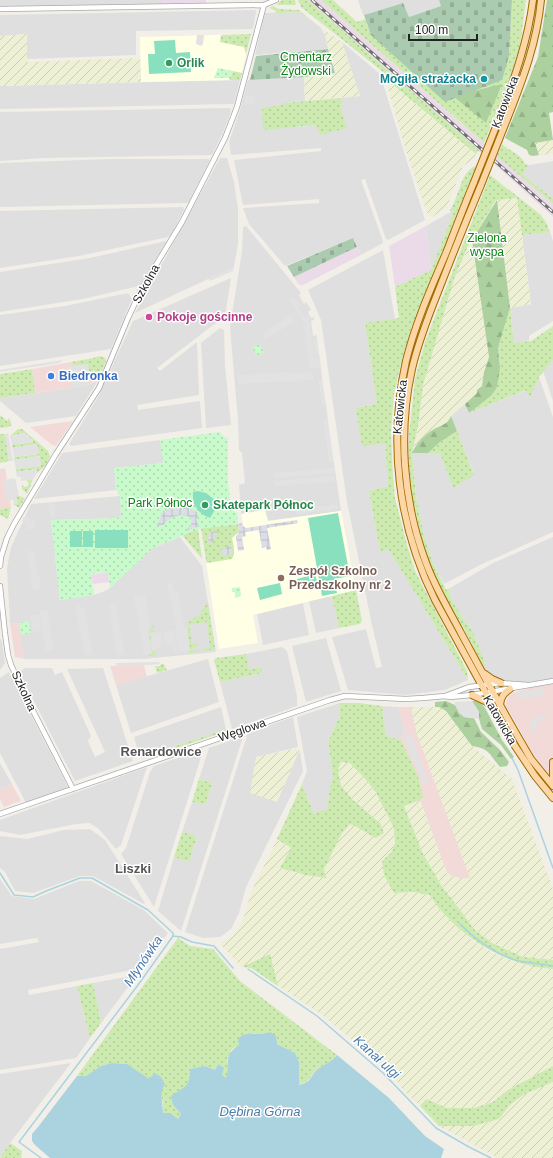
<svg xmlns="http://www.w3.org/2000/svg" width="553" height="1158" font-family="Arial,sans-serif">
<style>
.residential{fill:#e0dfdf}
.commercial{fill:#f2dad9}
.industrial{fill:#ebdbe8}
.education{fill:#ffffe5}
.farmland{fill:url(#farmland-furrows)}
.grass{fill:url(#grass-dots)}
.forest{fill:url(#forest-firs)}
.cemetery{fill:url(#cemetery-stones)}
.park{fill:url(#park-dots)}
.pitch{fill:#88e0be}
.parking{fill:#e2e2e2}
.plaza{fill:url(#plaza-grid)}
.water{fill:#aad3df}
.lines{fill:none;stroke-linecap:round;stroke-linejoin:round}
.stream{stroke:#aad3df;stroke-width:1.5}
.minor-casing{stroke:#a9a9a9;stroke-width:6}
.major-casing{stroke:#a06b00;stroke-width:8}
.minor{stroke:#fff;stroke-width:4.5}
.major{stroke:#fcd6a4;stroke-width:6}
.rail-casing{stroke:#707070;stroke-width:3}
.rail{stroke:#fff;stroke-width:1.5;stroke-dasharray:4.5;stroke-linecap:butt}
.major-bridge-casing{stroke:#a06b00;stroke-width:8;stroke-linecap:butt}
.major-bridge{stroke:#fcd6a4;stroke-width:6}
.leisure-dot{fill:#2e9e5b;stroke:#fff;stroke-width:1.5}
.culture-dot{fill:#0f9aa8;stroke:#fff;stroke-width:1.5}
.hotel-dot{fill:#d1479c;stroke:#fff;stroke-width:1.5}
.shop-dot{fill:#3f7fe0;stroke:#fff;stroke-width:1.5}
.education-dot{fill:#8d6e63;stroke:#fff;stroke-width:1.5}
.labels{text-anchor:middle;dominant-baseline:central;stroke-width:3;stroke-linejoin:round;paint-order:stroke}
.park-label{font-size:12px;fill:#0c8416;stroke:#fff}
.leisure-label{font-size:12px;font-weight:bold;fill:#27864d;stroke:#fff;text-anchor:start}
.culture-label{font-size:12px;font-weight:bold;fill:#0d838f;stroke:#fff;text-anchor:end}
.street-label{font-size:12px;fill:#222;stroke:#fff}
.hotel-label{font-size:12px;font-weight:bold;fill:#b23c85;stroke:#fff;text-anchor:start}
.shop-label{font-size:12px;font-weight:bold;fill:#366cbe;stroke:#fff;text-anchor:start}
.education-label{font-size:12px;font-weight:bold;fill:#785e54;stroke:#fff;text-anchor:start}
.neighbourhood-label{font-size:13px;font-weight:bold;fill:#555;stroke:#fff}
.water-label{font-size:13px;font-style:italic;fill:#4a7aab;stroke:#fff}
</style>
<defs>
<pattern id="farmland-furrows" width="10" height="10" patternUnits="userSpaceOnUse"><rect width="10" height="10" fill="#eef0d5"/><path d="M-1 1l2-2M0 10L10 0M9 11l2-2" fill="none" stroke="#ccceb7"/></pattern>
<pattern id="grass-dots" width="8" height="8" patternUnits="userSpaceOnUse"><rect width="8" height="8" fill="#cdebb0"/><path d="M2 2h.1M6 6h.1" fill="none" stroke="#b0c997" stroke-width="1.8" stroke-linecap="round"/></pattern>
<pattern id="forest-firs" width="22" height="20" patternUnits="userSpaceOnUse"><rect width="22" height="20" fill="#add19e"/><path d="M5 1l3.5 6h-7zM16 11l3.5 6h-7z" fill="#95b388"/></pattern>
<pattern id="cemetery-stones" width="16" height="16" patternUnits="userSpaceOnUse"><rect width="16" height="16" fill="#aacbaf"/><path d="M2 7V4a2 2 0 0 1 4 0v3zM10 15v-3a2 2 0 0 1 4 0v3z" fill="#92ae96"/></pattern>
<pattern id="park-dots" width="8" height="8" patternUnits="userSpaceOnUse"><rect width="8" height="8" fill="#c8facc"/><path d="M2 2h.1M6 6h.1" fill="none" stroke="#acd6af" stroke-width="1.8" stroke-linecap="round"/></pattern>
<pattern id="plaza-grid" width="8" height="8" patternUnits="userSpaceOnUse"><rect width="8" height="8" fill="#dddde8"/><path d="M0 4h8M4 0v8" fill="none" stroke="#bdbdc7"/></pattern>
</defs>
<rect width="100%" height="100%" fill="#f2efe9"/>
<path class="residential" d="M0,0H162V4L0,6Z
M358,0H439L441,6L409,17L403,3L363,15Z
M255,10L256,12L253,29L136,31V55L27,59V34L0,36V15Z
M300,12L320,27L325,35L328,49L255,55L265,13Z
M342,42L380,74L425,220L388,240L386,239L365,179L361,180L383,241V243L361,255L353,238L285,266L249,224L243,208L319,203V199L243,205L234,160L321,151V148L231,155L229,142L240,110L248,80L304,77L305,101L283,103L298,127L316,125L341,110L342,98L360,96Z
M229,80H240L234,104H232L0,109V86Z
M229,108L231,110L230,114L222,135L212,155L46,158L0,161V112Z
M220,158H227L234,182L238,209V244L234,267L135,313Z
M109,159H208L210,160L188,203L0,207V163Z
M553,161V199L521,174L529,165Z
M183,207L184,210L171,235L168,237L79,256L0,268V211Z
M454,210L431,270L426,226Z
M246,226L301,293L299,295L304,304L306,302L311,310L308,312L311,318L314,317V320L311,321L313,336L316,335L317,338H314L316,355H319L320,358H316L318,368H321L322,379L319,380L323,405H326L328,421L324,422L330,463H334L341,511L268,521L265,510L241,514L239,485L245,483L242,453L239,450L238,421L230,327L242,251L243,227Z
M550,232L553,241V321L529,336V341L514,343L510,308L531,304L522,235Z
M166,241V242L139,286L83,299L0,312V272L90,258Z
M383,250L395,319L365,323L377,404L356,408L385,443L388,486L369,491L380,551L389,550L468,680L445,690L405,695L348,690L332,637L366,629L376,668L382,667L372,625L347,502L321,320L308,290Z
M231,278L225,316L157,368L160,371L197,342L199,395L137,405L138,410L200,401L202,428L71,446L69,444L98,397L133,321Z
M128,293L132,299L111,349L0,366V315L65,306Z
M220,328L224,330L225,366L231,425L206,428L201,343Z
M553,360V401L543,371Z
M539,377L553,417V532L482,564L444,584L433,563L424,535L416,496L412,453H440L453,488L474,474L451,416L465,404L469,413L527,390L530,398Z
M97,382L76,416L26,423L0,401V398L79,387Z
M160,440L164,463L114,468L116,490L34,499L62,453Z
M120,496L121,518L51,520L60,600L94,595L105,591L110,588L153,548L180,537L202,566L216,652L143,659H24L18,623L10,624L7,568L11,547L31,504Z
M553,537V679L528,682H502L486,672L483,666L485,662L472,630L463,619L449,594L450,588L493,563Z
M332,596L339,628L316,633L309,601Z
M303,603L309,635L263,645L257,614Z
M0,638L2,642L5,663L0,670Z
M326,638L341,691L306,702L292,646Z
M282,647L287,651L297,696V706L232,729L220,682L262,673L248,670L246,654Z
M208,659L219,702L131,733L116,685Z
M25,668H52L55,675L62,672L91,736L88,741L95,757L105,752L67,669L103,668L133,761L75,781L19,672Z
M9,672L68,787L26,803L0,753V678Z
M340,703V716L334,728L328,743L333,776L330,789L327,810L314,814L302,784L307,771L297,717Z
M382,706L398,707L405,732L401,740L386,736Z
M221,707L226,729L140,758L134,737Z
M293,717L298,747L256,757L277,802L298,753L300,752L303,771L246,887L239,913L231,929L220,937L203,938L185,932L248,733Z
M241,737L242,740L181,931L158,911L174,857L189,862L197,836L182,832L192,802L206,804L212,783L199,779L209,748Z
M201,750L203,751L154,907L121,854L126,848L150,772L154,766Z
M0,763L12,784L0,789Z
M147,767L121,845L116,849L99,829L90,823L76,824L20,835L0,831V820Z
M90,829L105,840L145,903L144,904L93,876H80L33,893L15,891L5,872L0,868V836L27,839L64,830Z
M0,879L12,896L34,899L79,881H91L144,910L168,933L143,968L28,990L29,995L77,986L90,1038L76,1058L0,1070V949L39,942L37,938L0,944Z
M137,975L101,1023L93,983Z
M71,1063L10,1143L0,1158V1074Z"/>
<path class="commercial" d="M99,356L105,358L106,361L97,382L79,387L35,393L32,369L93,358Z
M73,421L56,446L52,445L30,427Z
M5,468L7,479L4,480L7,500H10L11,507L0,509V469Z
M18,623L21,638L24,659L15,657L14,650L10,624Z
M144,665L147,677L116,685L110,666Z
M553,684V777L552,778L534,756L506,706V702L509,696L513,693L529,688Z
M398,707H411L417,734L471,878H459L452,876L447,873L420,800L423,796L418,776L401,740L405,732Z
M12,784L21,801L4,807L0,799V789Z"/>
<path class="industrial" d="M162,0H206V3L162,4Z
M308,0H321L553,204V217L492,162Z
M426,226L431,270L395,287L389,246Z
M357,247L361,255L303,285H299L294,277Z
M108,572L109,582L93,584L91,575Z"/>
<path class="education" d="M251,34L240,80L141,82L140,37Z
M265,510L268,521L341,511L356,590L253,615L258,643L219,649L201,528L243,523L241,514Z"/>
<path class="farmland" d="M321,28L342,42L360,96L305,101L304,77L335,73L325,35Z
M27,34V62L140,58L141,82L0,86V36Z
M385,78L476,154L474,159L463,166L447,207L432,217L428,216L405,148Z
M553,140V154L539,155L535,143Z
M517,198L531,304L510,308L497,200Z
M472,240L489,357L484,372L482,386L477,390V393L451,416L447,422L431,431L414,447L418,426L423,385L454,279Z
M411,707H439L446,711L472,746L512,779L553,889V960L523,957L492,943L475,930L441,885L423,854L404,806L420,800L447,873L452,876L459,878H470L417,734Z
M298,748L300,752L298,753L277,802L250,793L256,757Z
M341,762L350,763L367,781L375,791L394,828L395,843L391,853L394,893L413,892L430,895L442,912L473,941L495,954L520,962L542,968L553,969V1066L508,1090L493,1102L474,1108H447L426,1099L420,1106L406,1093L387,1069L322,1015L278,986L270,954L242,967L221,945L222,942L232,936L239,927L245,914L251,892L277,839L291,848L280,868L326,878L323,869L342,833L350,824L357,826L365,833L380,823L353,800L341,786L338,770Z
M553,1082V1158H498L439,1126H474L499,1119L510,1105L523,1095Z"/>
<path class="grass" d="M282,0H295L296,5H278L277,4Z
M298,0H308L482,153L478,151L476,154L385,78L382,71L301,7Z
M321,0H333L357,22L365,19L371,35L509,56L512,0H526L520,46L508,84L484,143Z
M273,6L279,9L299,10L316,24L300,12L276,13L275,10L269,8Z
M251,34L246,54L244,47L220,42L221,35Z
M233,71L242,73L240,80H229Z
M342,98L341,110L347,128L320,135L316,125L263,130L262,108L283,105V103Z
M502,144C510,152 521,153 525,164L529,165L522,174L553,199V204L497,156Z
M476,166L411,329L402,359L394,394L391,432L393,477L395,498L407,545L415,571L467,671L468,680L389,550L380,551L369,491L388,486L385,443L362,446L356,408L377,404L365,323L399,318L395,287L431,270L454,210L451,212L450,210C459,197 461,170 476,166Z
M490,175L541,215L547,224L550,232L522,235L517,198L496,200L468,246L454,279L423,385L418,426L412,453L416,496L424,535L433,563L446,590L450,588L449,594L463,619L472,630L485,662L483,666L464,629L449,604L432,568L424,548L412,496L408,454L409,434L415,379L425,342Z
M510,308L514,343L531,341L553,326V360L539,377L530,398L526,390L469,413L491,396L500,368L498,348Z
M100,356L105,358L106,361L100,375L90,378L88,365L73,366L72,362L94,358Z
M32,369L35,393L0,398V374Z
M0,415L7,421L9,418L12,425L8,427L0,428Z
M18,429H22L48,451L50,456L46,465L37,473V469L16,472V469L41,466L39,456L14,460V457L39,454L37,444L12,448V445L33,442L32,440L25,433L10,436Z
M457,431L474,475L453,488L440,453H428L440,442Z
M0,434H5L9,461L0,463Z
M33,479L27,494L22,489V485L24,487L29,486L28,482L26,480Z
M16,496H19L25,498L19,508L13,504L18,503Z
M11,507L8,519L0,515V509Z
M238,524L239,532L232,538C233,545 236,552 232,559L207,563L206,561L201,528Z
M198,529L202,559L182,535Z
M356,590L362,621L360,624L339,628L332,596Z
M208,602L215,649L203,651L205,648L210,647L207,622L189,625L192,644L197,643V647L192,648L193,651L199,650L200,652L188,653L187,651H190L187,623L199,615Z
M153,624L155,632L151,633L153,651L157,650L155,656H148V655L152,654L149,635Z
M246,654L249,670L261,667L262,673L220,682L214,660L216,658Z
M161,664H164L167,670L157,673L155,666H160Z
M340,703H359L382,706L386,736L401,740L418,776L423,796L420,800L404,806L423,854L441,885L475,930L492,943L523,957L553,960V969C510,966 472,944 443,913C438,908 434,901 430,895L413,892L394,893L384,875L382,861L391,853L395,843L394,828L375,791L367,781L350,763L341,762L338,770L341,786L353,800L380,823L384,833L376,838C367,834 359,827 350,824L342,833L324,869L326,878L306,875L280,868L291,848L277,839L302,784L314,814L327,809L330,788L333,776L328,743L334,728L340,716Z
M226,729L227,731L156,755L155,753Z
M199,779L212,783L206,804L192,802Z
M182,832L197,836L189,862L174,857Z
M178,938L190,946L213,949L240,981L337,1055C330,1063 326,1063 318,1069C308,1076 314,1080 298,1085L299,1062L295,1053L277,1044L265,1034L251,1033L239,1045L232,1049L227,1060L229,1071L226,1079L222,1075L218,1064L215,1070L205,1066L190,1069C190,1082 190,1087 177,1092L173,1105L181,1114L178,1119L163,1113V1105L161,1089L127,1064L113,1063L101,1066L86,1076H77Z
M270,954L278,986L251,968L242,967Z
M93,983L101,1023L90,1038L77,986Z
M553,1066V1082L523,1095L510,1105L499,1119L474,1126H439L420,1106L426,1099L447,1108H474L493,1102L508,1090Z
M10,1143L22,1151L21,1158H0Z"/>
<path class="forest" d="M547,0H553V112L549,113L553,140L535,143L539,155L533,156L529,155L527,150L505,138L538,57Z
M502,84L486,123L453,96Z
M497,200L510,308L498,348L500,368L497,387L491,396L469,413L465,404L477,393V390L482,386L484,372L489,357L472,240Z
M451,416L457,431L440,442L428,453H412C415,445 424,436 431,431C438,426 448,425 451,416Z
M446,701L455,705L464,717L474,718L481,732L500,750L509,762L507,766L500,767C490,755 489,748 472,746L446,711L439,707H435V702Z
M472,701H477L481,703L485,708L502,740L514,757L511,759L501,745L482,729L479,719V712Z"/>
<path class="cemetery" d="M439,0H512L509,56L502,80L445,102L371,35L364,15L403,3L409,17L441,6Z
M328,49L335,73L304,77L250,80L256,56Z
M353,238L357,247L294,277L287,266Z"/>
<path class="park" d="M218,68L233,71L230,78H214Z
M259,344L264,352L257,356L252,348Z
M220,432L224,437L228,438V481L231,508L237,513L238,524L198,529L153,548L110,588L108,572L91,574L94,595L60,600L51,520L121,518L120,496L116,490L114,468L163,463L160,440Z
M240,587L241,596L235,598V592H232V588Z
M29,621L31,633L21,635L19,623Z"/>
<path class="pitch" d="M175,40L176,53L190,52L191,72L149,74L148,54H155L154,41Z
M197,491L206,493L215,500L216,508L210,518C198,513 192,506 193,492Z
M338,513L350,576L334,579L337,593L322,596L308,518Z
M95,530H128V548H95Z
M70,531H82V547H70Z
M83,531H93V547H83Z
M315,574L318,585L299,590L297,579Z
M280,583L282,594L260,600L257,588Z"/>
<path class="parking" d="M197,35H204L203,44L201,46L196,44Z
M245,96H254L255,104L245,105Z
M234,267L233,271L210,281L208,279Z
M294,297L301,305L298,307L305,317L308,315L309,319L315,358H320L321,368H310L303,321L290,300Z
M291,315L295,321L265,340L262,334Z
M313,338H317L319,355H316Z
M63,360L59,363L0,372V370Z
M88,364L90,383L87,385L71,388L68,366Z
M289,372L292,374L312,372L314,380L238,384V375Z
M319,379H322L326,405H323Z
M328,421L334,463H330L324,422Z
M8,433L13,461H9L5,434Z
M25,433L32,440L33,442L12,445L10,436Z
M37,444L39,454L14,457L12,448Z
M40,456L41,466L16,469L14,460Z
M334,468V473L274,478L273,473Z
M37,469V473L33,479L21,481V477H17L16,472Z
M334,476L335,482L275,486V481Z
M15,478L19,496H16L18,503L14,504L13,500L7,501L4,480Z
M54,502L55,518H50L49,503Z
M338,505V509L296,514L295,509Z
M24,517L35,520L36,529L27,530L26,522L22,521Z
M34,550L41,588L33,590L27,551Z
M172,582L174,591L178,593L184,627L187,628L190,651L179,653L171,600L170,598L167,583Z
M145,595L150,628L148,629L152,654L144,655L134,596Z
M116,603L124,654L116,655L109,604Z
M80,604L81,609L85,608L92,654L84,655L75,605Z
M39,610L47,611L54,650L46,651Z
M39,614L41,631L33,632L30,615Z
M174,630L177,652L174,653L172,647L165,644L163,632Z
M161,632L163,643L157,650L152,651L150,633Z
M159,662L160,664L147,665L117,666L116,663Z
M543,688L544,696L519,699L515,695L517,693Z
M472,701L479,712V719L464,717L459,713L455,705V702Z
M545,715L546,720L539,721L537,723L536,728L537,731L532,733L530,727L533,719L536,716Z
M410,732L429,783H423L404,740Z"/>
<path class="plaza" d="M179,502H180L181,507L185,505V506L197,512L198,516L196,519L199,526L186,531L191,525L192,521L188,516L181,515L172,517L163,525H157L162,515L160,512L164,513L162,510L166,512L167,511L165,508L166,507L168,510L170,505L171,509V507L174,508L175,506V507L179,506V507Z
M297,520L298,523L267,528L271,549L267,550L266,547L262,548L259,530L245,532L246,536L242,537L244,550L238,551L236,537L239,532L238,524L242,523L243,526L246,528Z
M214,531H220V532L215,534L214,540L209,544L208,537L210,533Z
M229,545L231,547L232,553L229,555H224L220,551V550L225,549Z"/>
<path class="water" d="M270,1032L276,1036L277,1044L295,1053L299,1062V1085C314,1081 309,1076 318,1069C326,1063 330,1063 337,1055L389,1098L425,1136L444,1149L441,1158H50L35,1145L32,1141V1134L38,1127L77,1076H86L101,1066L112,1063L127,1064L149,1079L155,1073L161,1077L165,1084C159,1092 163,1104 163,1113H170L178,1119L181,1114L173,1105L171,1096C185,1086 190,1088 190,1069L205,1066L215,1070L218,1064L224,1068L222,1075L226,1078C231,1063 222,1056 239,1045L238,1039C248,1029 259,1037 270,1032Z"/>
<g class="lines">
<path class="stream" d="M512,758L518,770L553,868
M0,873L14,895L33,897L46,891L80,878H92L148,910L173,933V936L138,985L19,1142L41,1158
M460,924C476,940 496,955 519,961C530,963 542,964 553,966
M173,936L181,937L192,942L214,946L233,968
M248,969L317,1016L383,1073L436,1128L469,1147L491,1158"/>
<defs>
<path id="minor" d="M0,9L264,5L276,0
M0,566L1,557L7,538L14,524L56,454L99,388L128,318L142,288L182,222L225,138L237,107L264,5
M0,586L5,633L8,655L11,665L26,697L73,789
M445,696L450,697L472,695L553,681
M0,814L330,700L345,696L406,699L423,698L445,696L469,687L501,683L528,685"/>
<path id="major" d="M501,114C515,77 528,40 533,0
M508,117C523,79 537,42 541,0
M474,182C464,206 455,230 446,253C431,288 415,324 406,361C388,442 398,526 435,600L515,746L535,776L553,798
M481,185C466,221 452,256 438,292C428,317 418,343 412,369C398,432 403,500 425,560C434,586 449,610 461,633C482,672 502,710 524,747L531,759L553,786
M485,674L492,679L501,683
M472,695L485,701L490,705
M500,705C501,697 503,694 510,689
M553,762V782"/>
</defs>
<use href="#minor" class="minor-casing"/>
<use href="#major" class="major-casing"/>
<use href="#minor" class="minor"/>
<use href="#major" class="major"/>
<defs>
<path id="rail" d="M312,0L553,212"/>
</defs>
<use href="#rail" class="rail-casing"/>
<use href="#rail" class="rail"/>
<defs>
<path id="major-bridge" d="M474,182L501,114
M481,185L508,117"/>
</defs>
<use href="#major-bridge" class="major-bridge-casing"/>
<use href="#major-bridge" class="major-bridge"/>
</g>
<g class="leisure-dot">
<circle cx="169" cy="63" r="4"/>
<circle cx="205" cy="505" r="4"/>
</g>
<circle class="culture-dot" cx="484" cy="79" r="4"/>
<circle class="hotel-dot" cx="149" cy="317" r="4"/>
<circle class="shop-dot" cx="51" cy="376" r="4"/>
<circle class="education-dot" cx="281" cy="578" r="4"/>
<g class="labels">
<g class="park-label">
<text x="306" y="57">Cmentarz<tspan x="306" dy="14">Żydowski</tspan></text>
<text x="487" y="238">Zielona<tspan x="487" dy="14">wyspa</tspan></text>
<text x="160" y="503">Park Północ</text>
</g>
<g class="leisure-label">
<text x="177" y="63">Orlik</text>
<text x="213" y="505">Skatepark Północ</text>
</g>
<g class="culture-label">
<text x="476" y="79">Mogiła strażacka</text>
</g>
<g class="street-label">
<text transform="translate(505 102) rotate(-69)">Katowicka</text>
<text transform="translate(146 284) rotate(-61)">Szkolna</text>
<text transform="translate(400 407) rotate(-84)">Katowicka</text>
<text transform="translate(24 691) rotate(65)">Szkolna</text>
<text transform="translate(500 720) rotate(60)">Katowicka</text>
<text transform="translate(242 730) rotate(-19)">Węglowa</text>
</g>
<g class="hotel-label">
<text x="157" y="317">Pokoje gościnne</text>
</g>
<g class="shop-label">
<text x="59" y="376">Biedronka</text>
</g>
<g class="education-label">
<text x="289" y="571">Zespół Szkolno<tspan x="289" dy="14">Przedszkolny nr 2</tspan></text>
</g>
<g class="neighbourhood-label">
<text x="161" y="751">Renardowice</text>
<text x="133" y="868">Liszki</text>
</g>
<g class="water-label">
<text transform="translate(143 961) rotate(-56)">Młynówka</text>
<text transform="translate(377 1057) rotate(42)">Kanał ulgi</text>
<text x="260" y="1111">Dębina Górna</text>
</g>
</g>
<path d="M409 34v6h68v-6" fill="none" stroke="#222222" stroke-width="2"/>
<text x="415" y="34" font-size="12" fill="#222222" stroke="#ffffff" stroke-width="3" paint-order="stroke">100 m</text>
</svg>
